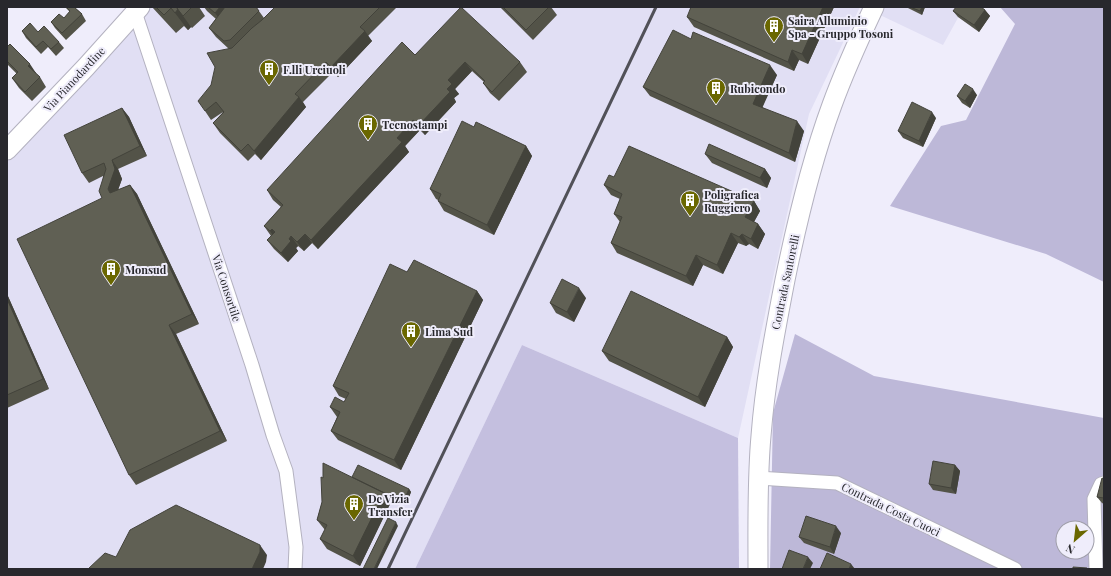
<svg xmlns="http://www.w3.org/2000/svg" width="1111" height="576" font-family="'Playfair Display',serif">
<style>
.built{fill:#e1dff4}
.green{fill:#c4bfdf}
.forest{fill:#bdb8d8;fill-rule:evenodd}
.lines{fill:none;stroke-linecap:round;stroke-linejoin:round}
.street-casing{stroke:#b4b2c0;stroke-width:15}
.secondary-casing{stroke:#b4b2c0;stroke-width:21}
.street{stroke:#fff;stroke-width:13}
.secondary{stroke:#fff;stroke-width:19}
.rail{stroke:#515158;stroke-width:3}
.wall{fill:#535348}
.shaded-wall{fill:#43433b}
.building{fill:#606054;stroke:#43433b}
.labels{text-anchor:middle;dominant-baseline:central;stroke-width:4;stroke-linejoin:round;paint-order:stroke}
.poi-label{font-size:11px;font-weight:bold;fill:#28282d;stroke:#efedfb;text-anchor:start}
.street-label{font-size:11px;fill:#28282d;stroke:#efedfb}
</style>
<rect width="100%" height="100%" fill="#efedfb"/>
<path class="built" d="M133,7H860L809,114L738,438L522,345L415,569H7V162Z
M885,7H964L943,45L880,15Z"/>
<path class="green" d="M522,345L738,438L739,569H415Z"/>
<path class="forest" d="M1000,7H1104V282L1046,254L890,206L941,126L966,120L1015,24Z
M795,334L874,376L1104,418V569H770L773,413ZM1063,528H1087V552H1063Z"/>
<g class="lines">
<defs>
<path id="street" d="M135,12L252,365L273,435L286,471L296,547L295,569
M758,478L837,483L1015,569
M1096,569L1094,499L1101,484L1104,483"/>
<path id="secondary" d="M7,150L86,67L140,7
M758,569C758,525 757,480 761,436C765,383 775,332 785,280C797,221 811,162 832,105C844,72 859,39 874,7"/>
</defs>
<use href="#street" class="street-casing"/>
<use href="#secondary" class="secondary-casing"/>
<use href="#street" class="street"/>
<use href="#secondary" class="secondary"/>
<path class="rail" d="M388,569L656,7"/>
</g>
<path class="wall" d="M65,7H74L82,14L86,21L66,40L55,28L51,22L64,18L70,12Z
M152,7H199L205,16L192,28L191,27L188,30L184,26L176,33Z
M204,7H256L264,18L275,7H397L368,36L372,41L338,77L333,72L303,102L306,107L261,160L255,154L248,161L220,133L213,123L223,112L211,120L205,111L211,85L229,49L216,37L209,28L216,19L207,11Z
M500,7H551L557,15L533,40Z
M834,7L808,64L799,60L794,71L694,27L687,17Z
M906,7H925L922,15Z
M985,10L990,16L979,32L958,17L953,11Z
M22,31L38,32L59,42L64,48L56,56L48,47L41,54L26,38Z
M691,39L777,75L762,107L804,131L795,162L650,96L643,87Z
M7,47L36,73V74L40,77L46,87L32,101L19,88L12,78L17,74L7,64Z
M415,55L520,62L527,72L499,101L490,93L483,83L484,82L472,71L455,89L459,94L454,98L456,102L425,135L420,130L405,146L409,152L318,249L312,243L304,251L298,246L296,248L298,251L288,262L274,249L267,240L271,236L264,226L281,207L273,200L267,190Z
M977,95L970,108L962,103L957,96Z
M122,108L129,117L147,156L118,169L122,179L118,190L130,185L137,194L199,324L176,334L227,441L136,485L129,475L102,198L103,176L89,183L82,173Z
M936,118L923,147L903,138L898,131Z
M474,127L526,146L532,156L494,235L444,211L438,201V200L436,199L430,189Z
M705,154L765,169L771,178L767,188L712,163Z
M614,177L754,201L760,211L754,222L758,224L765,234L758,249L749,244L746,246L738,243L723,274L703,265L693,286L617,253L611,243L620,222L614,214L620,199L611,195L604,185Z
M407,272L477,291L483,300L401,470L338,440L331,431L337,417L330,407L344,402L346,399L339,396L333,386Z
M7,294L49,389L7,408Z
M586,298L574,322L556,313L550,303Z
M727,337L733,347L705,407L609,361L602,351Z
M955,465L960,471L956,494L933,490L929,484Z
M352,477L409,489L411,492L406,505L386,496L391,502L360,566L327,549L320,539L325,530L317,520L322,502Z
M1104,479V504L1102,503L1097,497Z
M841,533L834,554L804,543L799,537Z"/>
<path class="shaded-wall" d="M220,7H238L224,25L215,13Z
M823,7H834L808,64L802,54Z
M922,7H925L922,15L920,11Z
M178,9L191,27L188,30L175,13Z
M985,10L990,16L979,32L974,25Z
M365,31L372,41L338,77L331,67Z
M792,50L799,60L794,71L788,62Z
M465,62L472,71L455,89L459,94L454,98L456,102L425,135L419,125L447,89L448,80Z
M30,64L36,73L35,75L28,66Z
M770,65L777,75L760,113L753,104Z
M973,89L977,95L970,108L965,101Z
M299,97L306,107L261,160L254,151Z
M122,108L129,117L147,156L140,146Z
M932,112L936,118L923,147L919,141Z
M413,120L420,130L405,146L409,152L318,249L311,240L397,138Z
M797,121L804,131L795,162L789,153Z
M526,146L532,156L494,235L487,225Z
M112,160L118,169L122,179L115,198L110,193L108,189Z
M765,169L771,178L767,188L760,178Z
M130,185L137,194L199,324L192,314Z
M754,201L760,211L751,227L745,217Z
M758,224L765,234L758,249L751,239Z
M272,229L279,239L277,241L270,231Z
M731,233L738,243L723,274L717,265Z
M305,234L312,243L304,251L297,242Z
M742,234L749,244L746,246L739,237Z
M291,236L298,246L296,248L298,251L288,262L281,253L289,239Z
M696,255L703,265L693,286L686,276Z
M579,288L586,298L574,322L567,312Z
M477,291L483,300L401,470L394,460Z
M7,294L49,389L43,379L7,299Z
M169,325L176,334L227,441L220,431Z
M727,337L733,347L705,407L698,397Z
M955,465L960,471L956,494L951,488Z
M409,489L411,492L406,505L403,502Z
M384,493L391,502L360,566L353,556Z
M396,522L398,526L377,569H374Z
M836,526L841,533L834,554L830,547Z
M260,545L267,555L266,562L263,569H252Z
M808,557L813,563L810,569H803Z
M851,564L855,569H849Z"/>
<path class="building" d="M66,7H74L82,14L62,33L51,22L59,14L64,18L70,11Z
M156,7H176L178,9L175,13L171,8L164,15Z
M176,7H192L183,16Z
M208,7H220L215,13Z
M225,7H256L259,11L230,40L224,41L209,28Z
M275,7H380L360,27L365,31L331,67L326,62L295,94L299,97L254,151L248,144L241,151L213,123L224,112L216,102L205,111L198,101L211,85L215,67L207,53L232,48L252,28L262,20Z
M461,7L520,62L492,92L483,83L485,81L465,62L448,80L452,84L447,89L450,92L419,125L413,120L397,138L402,142L311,240L305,234L297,242L291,236L289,239L291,241L281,253L267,240L275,232L272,229L270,231L264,226L283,205L267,190L402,42L415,55Z
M503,7H549L526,30Z
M691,7H823L802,54L792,50L788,62L687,17Z
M910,7H922L920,11Z
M956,7H981L985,10L974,25L953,11Z
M30,23L38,32L44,26L59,42L51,49L43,41L36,47L22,31Z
M673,30L691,39L693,32L770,65L753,104L797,121L789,153L643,87Z
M10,44L30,64L28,66L40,77L25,92L12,78L18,72L7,61V47Z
M965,84L973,89L965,101L957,96Z
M912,102L932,112L919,141L898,131Z
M122,108L140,146L112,160L115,169L108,189L110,193L130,185L192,314L169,325L220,431L129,475L17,239L102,198L99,191L106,169L104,163L82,173L64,135Z
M462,121L474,127L476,122L526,146L487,225L438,201L441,194L430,189Z
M709,144L765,169L760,178L705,154Z
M629,146L754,201L745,217L758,224L751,239L742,234L739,237L731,233L717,265L696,255L686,276L611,243L622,217L614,214L622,194L604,185L609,175L614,177Z
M414,260L477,291L394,460L331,431L340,412L330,407L335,397L344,402L349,393L333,386L390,264L407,272Z
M562,279L579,288L567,312L550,303Z
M631,291L727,337L698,397L602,351Z
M7,299L43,379L7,395Z
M933,461L955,465L951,488L929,484Z
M323,463L384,493L353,556L320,539L327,525L317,520L322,502L321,477L323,478Z
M358,465L409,489L403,502L352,477Z
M1102,478L1104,479V498L1097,497Z
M176,505L260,545V552L252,569H88L105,553L116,557L130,530Z
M806,516L836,526L830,547L799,537Z
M388,518L396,522L374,569H363Z
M789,550L808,557L803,569H782Z
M827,553L851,564L849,569H820Z
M1073,567L1087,568V569H1073Z"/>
<defs>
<symbol id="building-pin" viewBox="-11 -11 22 30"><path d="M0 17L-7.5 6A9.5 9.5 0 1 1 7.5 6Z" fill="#6a6700" stroke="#efedfb"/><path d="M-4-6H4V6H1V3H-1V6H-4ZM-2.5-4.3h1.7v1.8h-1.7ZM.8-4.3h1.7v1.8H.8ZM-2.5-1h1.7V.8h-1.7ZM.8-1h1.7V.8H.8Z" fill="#fff"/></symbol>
</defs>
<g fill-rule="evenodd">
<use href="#building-pin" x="763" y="15" width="22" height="30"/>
<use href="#building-pin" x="258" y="58" width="22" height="30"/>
<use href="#building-pin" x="705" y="77" width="22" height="30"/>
<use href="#building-pin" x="357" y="113" width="22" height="30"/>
<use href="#building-pin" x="679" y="189" width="22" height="30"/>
<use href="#building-pin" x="100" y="258" width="22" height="30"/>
<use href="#building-pin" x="400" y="320" width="22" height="30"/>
<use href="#building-pin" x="343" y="493" width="22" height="30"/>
</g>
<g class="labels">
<g class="poi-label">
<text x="788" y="20">Saira Alluminio<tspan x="788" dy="13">Spa - Gruppo Tosoni</tspan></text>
<text x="283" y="69">F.lli Urciuoli</text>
<text x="730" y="88">Rubicondo</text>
<text x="382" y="124">Tecnostampi</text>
<text x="704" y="194">Poligrafica<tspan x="704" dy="13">Ruggiero</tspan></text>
<text x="125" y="269">Monsud</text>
<text x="425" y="331">Lima Sud</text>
<text x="368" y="498">De Vizia<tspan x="368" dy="13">Transfer</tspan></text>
</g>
<g class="street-label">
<text transform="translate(74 79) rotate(-47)">Via Pianodardine</text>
<text transform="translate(785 282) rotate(-78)">Contrada Santorelli</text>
<text transform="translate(227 288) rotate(72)">Via Consortile</text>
<text transform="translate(891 509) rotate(26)">Contrada Costa Cuoci</text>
</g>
</g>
<rect width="1111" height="576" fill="none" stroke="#28282d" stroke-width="16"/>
<g transform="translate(1075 540) rotate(208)"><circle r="19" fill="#efedfb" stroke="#9f9ea9"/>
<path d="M0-3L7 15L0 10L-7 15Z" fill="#6a6700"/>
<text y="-6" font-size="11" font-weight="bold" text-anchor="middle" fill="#28282d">N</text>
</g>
</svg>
